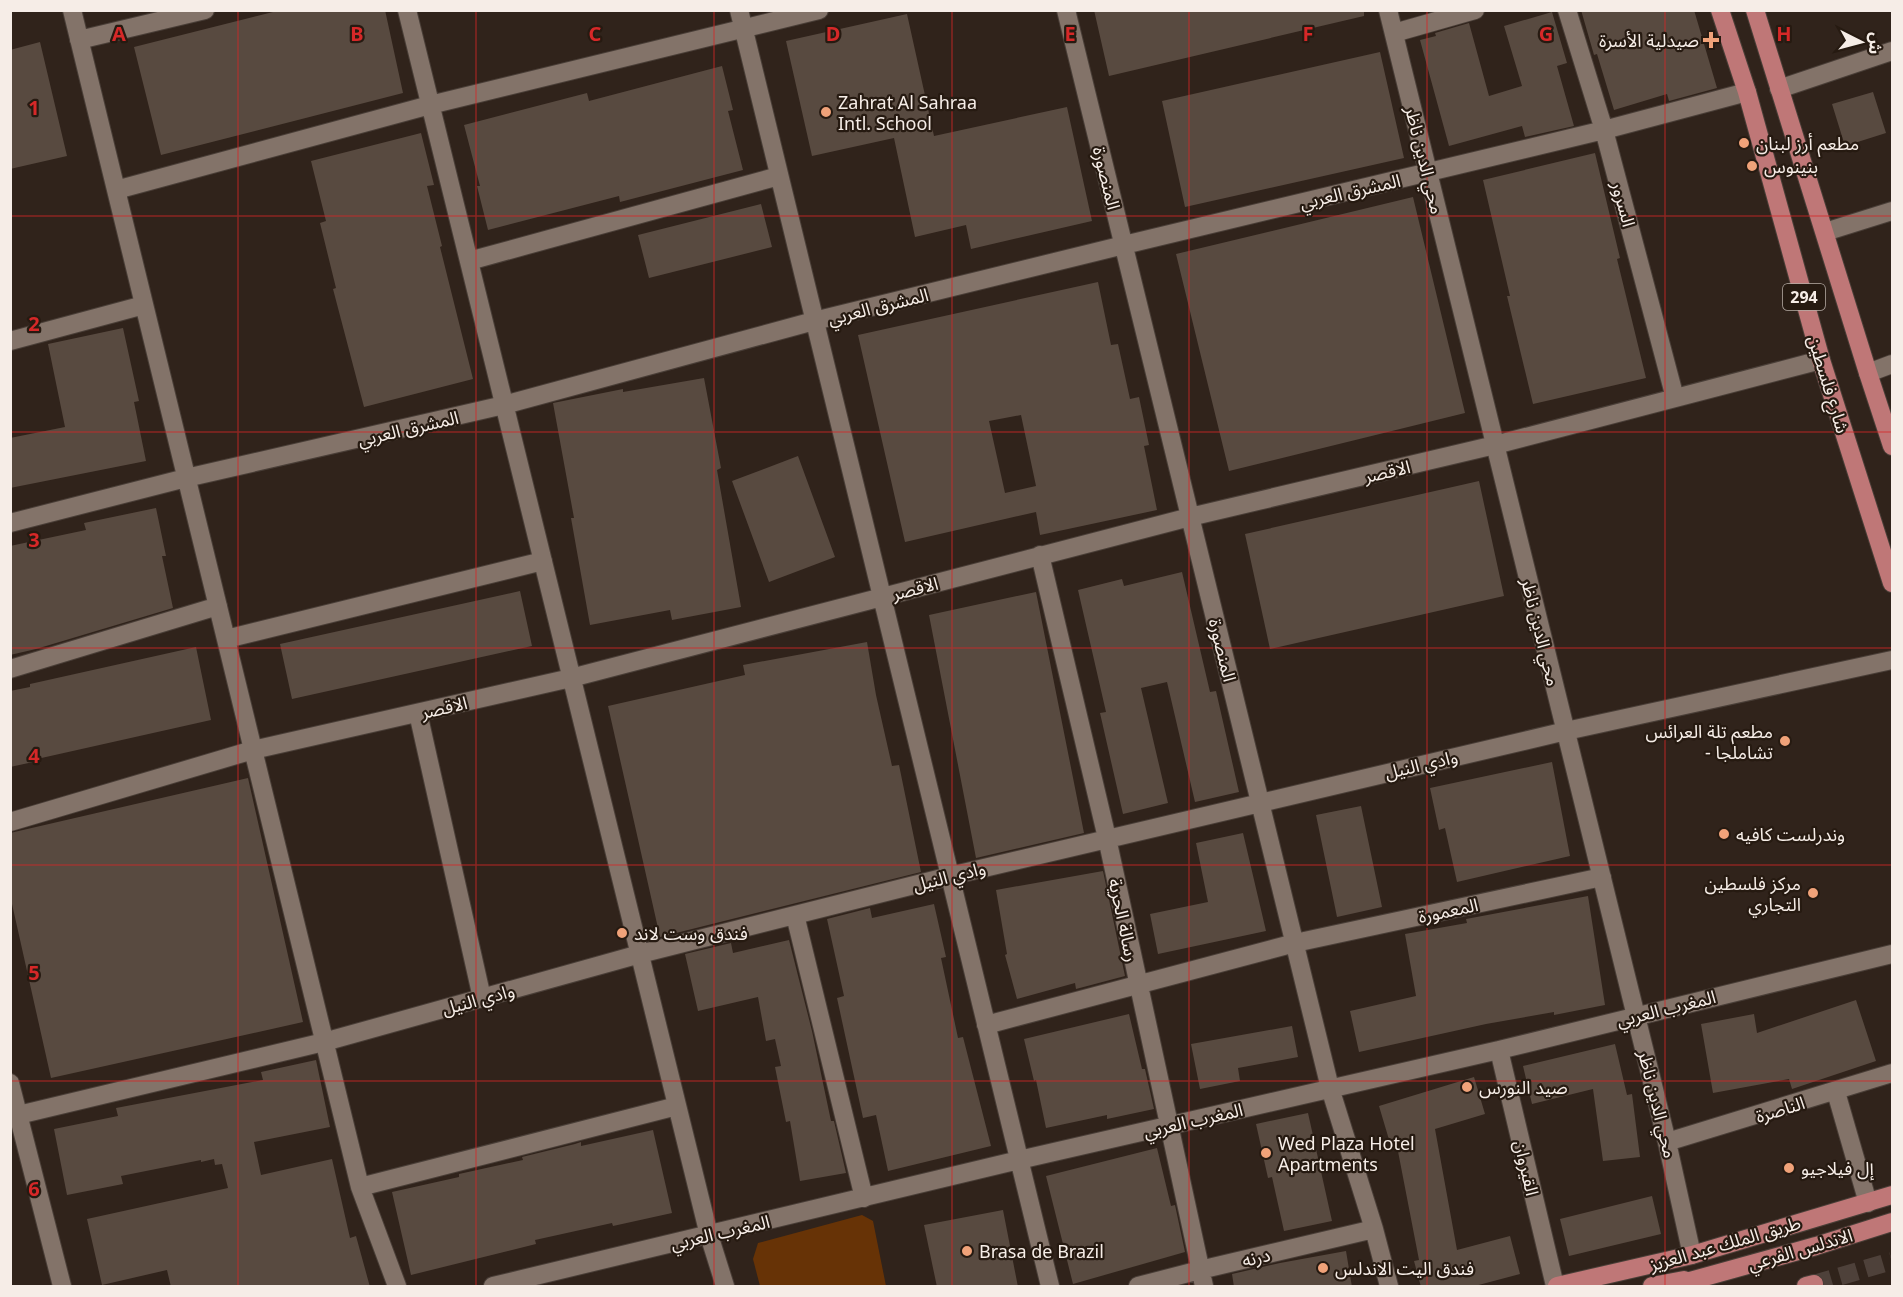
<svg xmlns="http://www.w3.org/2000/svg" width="1903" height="1297" font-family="'Noto Sans','Noto Sans Arabic',sans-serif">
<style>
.green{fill:#673306}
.building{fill:#584a40;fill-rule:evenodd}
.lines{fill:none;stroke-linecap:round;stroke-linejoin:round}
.major-tunnel{stroke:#4e413a;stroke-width:18;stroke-dasharray:18 9;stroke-linecap:butt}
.minor-casing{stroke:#493e37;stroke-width:20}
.major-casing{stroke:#493e37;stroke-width:20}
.minor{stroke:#837369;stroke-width:18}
.major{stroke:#bf7777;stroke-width:18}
.grid{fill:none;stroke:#d62828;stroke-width:1.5;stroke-opacity:0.55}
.poi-dot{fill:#f0a279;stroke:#261a11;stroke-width:2}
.labels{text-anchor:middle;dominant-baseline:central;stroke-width:4.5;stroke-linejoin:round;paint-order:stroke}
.shield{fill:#261a11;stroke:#b8aea7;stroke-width:1.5}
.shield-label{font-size:16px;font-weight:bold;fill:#f6ede7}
.poi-label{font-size:18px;fill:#f6ede7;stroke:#261a11;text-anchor:start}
.street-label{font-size:18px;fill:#f6ede7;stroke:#261a11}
.grid-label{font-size:20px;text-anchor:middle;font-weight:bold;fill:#d62828;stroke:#261a11;stroke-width:4.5;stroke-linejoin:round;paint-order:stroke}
</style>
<rect width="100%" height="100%" fill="#30231b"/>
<path class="green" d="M862,1215L873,1221L886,1286H760L753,1259L758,1243Z"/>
<path class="building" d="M281,10H385L403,93L161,155L134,47Z
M1094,10H1364V16L1109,76Z
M1581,10H1694L1717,88L1669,101L1667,94L1614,110L1597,54L1594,55Z
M1552,12L1567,63L1557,66L1574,126L1525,137L1522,126L1449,146L1420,40L1436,36L1435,33L1469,23L1489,96L1522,86L1504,26Z
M907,14L934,136L1067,107L1092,221L971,249L966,225L915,237L894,138L812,156L786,41Z
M40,42L67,156L10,169V50Z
M1380,52L1404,158L1185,207L1162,101Z
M722,66L733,110L728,111L743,170L620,202L619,196L488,230L477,186H480L464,125L587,93L589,101Z
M1873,92L1886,133L1845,146L1832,104Z
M421,133L434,185L427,186L442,246L440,247L473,379L364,407L333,289L336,288L320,223L326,221L311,161Z
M1595,153L1620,258L1617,259L1646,378L1533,404L1507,296H1510L1483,180Z
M1413,197L1465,413L1229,471L1176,254Z
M761,204L772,247L649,278L638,235Z
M1098,282L1111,345L1118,344L1130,399L1139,397L1149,445L1144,446L1157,510L1040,535L1036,512L905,542L858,335ZM1021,415L1036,486L1005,493L989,421Z
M123,328L139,401L134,402L146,461L10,488V438L65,427L48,344Z
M704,378L721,468L717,470L741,607L672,620L670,610L590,625L571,518H574L553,403L623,389V392Z
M798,456L835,557L769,582L732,481Z
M1479,481L1504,596L1270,649L1245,534Z
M156,508L166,556H162L173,608L36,649L10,655V546L86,530L84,523Z
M1182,572L1210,692L1216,691L1239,792L1195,802L1167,682L1141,688L1168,803L1123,814L1100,713L1106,712L1078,590L1122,579L1124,586Z
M520,591L532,646L292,699L280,644Z
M1036,592L1084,833L976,858L929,615Z
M867,642L876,695L892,766L899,765L921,872L660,937L608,706L745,675L743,665Z
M196,647L211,720L37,759L38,761L10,767V691L30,687V684Z
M1552,762L1570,856L1457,882L1445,828L1439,830L1430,788Z
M248,778L303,1022L51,1078L10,895V833Z
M1361,806L1382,907L1337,917L1316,815Z
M1243,833L1266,931L1158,954L1150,914L1208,902L1196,843Z
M1103,871L1125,976L1076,989L1075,983L1017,999L1005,955L1007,954L996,890Z
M1588,896L1605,1005L1554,1015V1012L1486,1024L1359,1052L1350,1011L1416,996L1405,934L1467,923L1466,919Z
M934,904L946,957L941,958L958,1038L963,1037L991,1146L888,1171L876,1115L863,1118L837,998L844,996L827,919L870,908L872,918Z
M789,940L812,1031L831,1121H834L846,1173L800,1181L790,1121L786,1122L775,1067L781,1066L775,1039L766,1041L758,997L698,1011L685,954L731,943L733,953Z
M1856,1000L1876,1061L1792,1089L1789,1079L1713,1093L1701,1024L1754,1014L1757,1033Z
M1129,1014L1142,1069H1145L1154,1109L1107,1119V1115L1046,1128L1036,1080L1034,1081L1024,1039Z
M1292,1026L1298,1057L1238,1068L1240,1081L1200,1089L1191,1044Z
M1615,1044L1627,1095L1632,1094L1640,1157L1603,1161L1593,1089L1532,1104L1523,1066Z
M316,1060L330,1127L254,1142L261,1175L332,1159L350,1238L356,1236L370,1287H171L167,1270L102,1285L87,1219L228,1188L222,1164L215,1165L214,1159L201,1162V1160L121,1176L123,1184L67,1195L54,1129L118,1116L116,1108L263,1080L261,1072Z
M1474,1077L1485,1114L1435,1129L1457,1250L1510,1236L1520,1274L1471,1287H1421L1414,1261L1419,1260L1396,1141L1390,1143L1379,1106Z
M1308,1113L1332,1221L1284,1231L1272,1177L1268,1178L1256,1124Z
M653,1130L672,1213L613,1226L612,1223L535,1240L536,1244L411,1275L392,1192L459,1177V1174L523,1160L522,1157L575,1144L581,1142V1146Z
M1157,1148L1171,1206L1175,1205L1185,1252L1073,1284L1046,1176Z
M1652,1196L1661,1234L1569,1256L1560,1219Z
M1003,1210L1018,1287H937L924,1225Z
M1346,1251L1352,1287H1234L1232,1274L1280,1263Z"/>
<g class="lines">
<path class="major-tunnel" d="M1814,1284L1892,1261"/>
<defs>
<path id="minor" d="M72,10L360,1187L397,1286
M407,10L709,1235L725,1286
M739,10L1050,1286
M1066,10L1330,1088L1374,1229L1389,1286
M1388,10L1667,1142L1692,1255
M1567,10L1604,130L1675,398
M1394,33L1475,10
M79,40L205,10
M1779,89L1892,51
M116,190L430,105L819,10
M1825,232L1892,211
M469,261L779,176
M10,341L144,305
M1868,373L1892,364
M10,523L186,478L504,405L814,321L1124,245L1604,130L1747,92
M1040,555L1107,838L1204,1286
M226,639L543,561
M10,669L218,606
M418,713L482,998
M10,822L253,750L571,678L1190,517L1495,445L1821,360
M795,915L864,1198
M986,1025L1295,943L1602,877
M1499,1050L1555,1286
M10,1083L62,1286
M1836,1092L1868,1203
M10,1117L324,1042L640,954L950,876L1566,731L1892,660
M1667,1142L1892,1073
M360,1187L677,1106
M493,1286L1019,1160L1499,1050L1892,954
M1138,1286L1200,1270L1374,1229"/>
<path id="major" d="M1720,10L1747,92L1821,360L1892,583
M1755,10L1868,373L1892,446
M1557,1286L1692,1255L1892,1195
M1652,1286L1684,1280
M1672,1286L1816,1246L1892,1222
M1806,1286L1814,1284"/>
</defs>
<use href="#minor" class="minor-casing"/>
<use href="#major" class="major-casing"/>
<use href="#minor" class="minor"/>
<use href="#major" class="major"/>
</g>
<path class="grid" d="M238,10V1286M476,10V1286M714,10V1286M952,10V1286M1189,10V1286M1427,10V1286M1665,10V1286M10,216H1892M10,432H1892M10,648H1892M10,865H1892M10,1081H1892"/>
<g class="poi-dot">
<path d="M1708 31h6v6h6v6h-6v6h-6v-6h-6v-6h6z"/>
<circle cx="826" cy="112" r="6"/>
<circle cx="1744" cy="143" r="6"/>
<circle cx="1752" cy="166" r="6"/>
<circle cx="1785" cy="741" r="6"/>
<circle cx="1724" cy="834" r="6"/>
<circle cx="1813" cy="893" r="6"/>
<circle cx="622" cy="933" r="6"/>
<circle cx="1467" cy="1087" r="6"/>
<circle cx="1266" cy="1153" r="6"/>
<circle cx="1789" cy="1168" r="6"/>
<circle cx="967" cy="1251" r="6"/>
<circle cx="1323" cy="1268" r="6"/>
</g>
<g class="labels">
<rect class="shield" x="1783" y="284" width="42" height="26" rx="4.5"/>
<g class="shield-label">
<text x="1804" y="297">294</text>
</g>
<g class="poi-label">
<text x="1699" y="40" text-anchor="end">صيدلية الأسرة</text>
<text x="838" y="102">Zahrat Al Sahraa<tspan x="838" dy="21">Intl. School</tspan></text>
<text x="1756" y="143">مطعم أرز لبنان</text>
<text x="1764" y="166">بنينوس</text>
<text x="1773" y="731" text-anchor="end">مطعم تلة العرائس<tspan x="1773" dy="21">- تشاملجا</tspan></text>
<text x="1736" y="834">وندرلست كافيه</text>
<text x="1801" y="883" text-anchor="end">مركز فلسطين<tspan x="1801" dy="21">التجاري</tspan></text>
<text x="634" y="933">فندق وست لاند</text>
<text x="1479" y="1087">صيد النورس</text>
<text x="1278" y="1143">Wed Plaza Hotel<tspan x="1278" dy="21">Apartments</tspan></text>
<text x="1801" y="1168">إل فيلاجيو</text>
<text x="979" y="1251">Brasa de Brazil</text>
<text x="1335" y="1268">فندق اليت الاندلس</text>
</g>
<g class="street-label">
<text transform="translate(1425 160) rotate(76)">محي الدين ناظر</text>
<text transform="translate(1107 178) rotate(76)">المنصورة</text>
<text transform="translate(1350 191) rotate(-13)">المشرق العربي</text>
<text transform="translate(1624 204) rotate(75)">السرور</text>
<text transform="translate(878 306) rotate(-14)">المشرق العربي</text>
<text transform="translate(1829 384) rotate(73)">شارع فلسطين</text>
<text transform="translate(408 428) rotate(-13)">المشرق العربي</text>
<text transform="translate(1387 471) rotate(-13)">الاقصر</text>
<text transform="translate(915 588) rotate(-14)">الاقصر</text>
<text transform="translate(1541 632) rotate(76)">محي الدين ناظر</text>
<text transform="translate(1223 650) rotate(76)">المنصورة</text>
<text transform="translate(444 707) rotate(-13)">الاقصر</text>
<text transform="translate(1421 764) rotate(-13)">وادي النيل</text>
<text transform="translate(949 876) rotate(-14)">وادي النيل</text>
<text transform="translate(1448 910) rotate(-12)">المعمورة</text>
<text transform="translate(1124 920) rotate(78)">رسالة الحرية</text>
<text transform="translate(478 999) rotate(-15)">وادي النيل</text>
<text transform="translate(1666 1008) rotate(-14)">المغرب العربي</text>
<text transform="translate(1658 1104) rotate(76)">محي الدين ناظر</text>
<text transform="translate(1780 1109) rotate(-17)">الناصرة</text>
<text transform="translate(1193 1120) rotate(-13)">المغرب العربي</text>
<text transform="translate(1527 1168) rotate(77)">القيروان</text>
<text transform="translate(720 1232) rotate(-13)">المغرب العربي</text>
<text transform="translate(1725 1243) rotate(-16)">طريق الملك عبد العزيز</text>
<text transform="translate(1800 1249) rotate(-16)">الاندلس الفرعي</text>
<text transform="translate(1256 1257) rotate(-13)">درنه</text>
</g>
</g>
<g class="grid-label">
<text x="119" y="41">A</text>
<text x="357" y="41">B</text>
<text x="595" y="41">C</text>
<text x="833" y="41">D</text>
<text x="1070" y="41">E</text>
<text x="1308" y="41">F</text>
<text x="1546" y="41">G</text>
<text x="1784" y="41">H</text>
<text x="34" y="115">1</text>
<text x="34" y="331">2</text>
<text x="34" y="547">3</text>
<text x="34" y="763">4</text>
<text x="34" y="980">5</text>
<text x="34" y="1196">6</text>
</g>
<rect width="1903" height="1297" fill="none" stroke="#f6ede7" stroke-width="24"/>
<g transform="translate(1861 42) rotate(96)" stroke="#261a11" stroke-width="4.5" paint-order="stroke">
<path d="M0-4.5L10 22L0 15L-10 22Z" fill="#f6ede7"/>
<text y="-9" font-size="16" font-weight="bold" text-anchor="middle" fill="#f6ede7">ش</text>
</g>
</svg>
